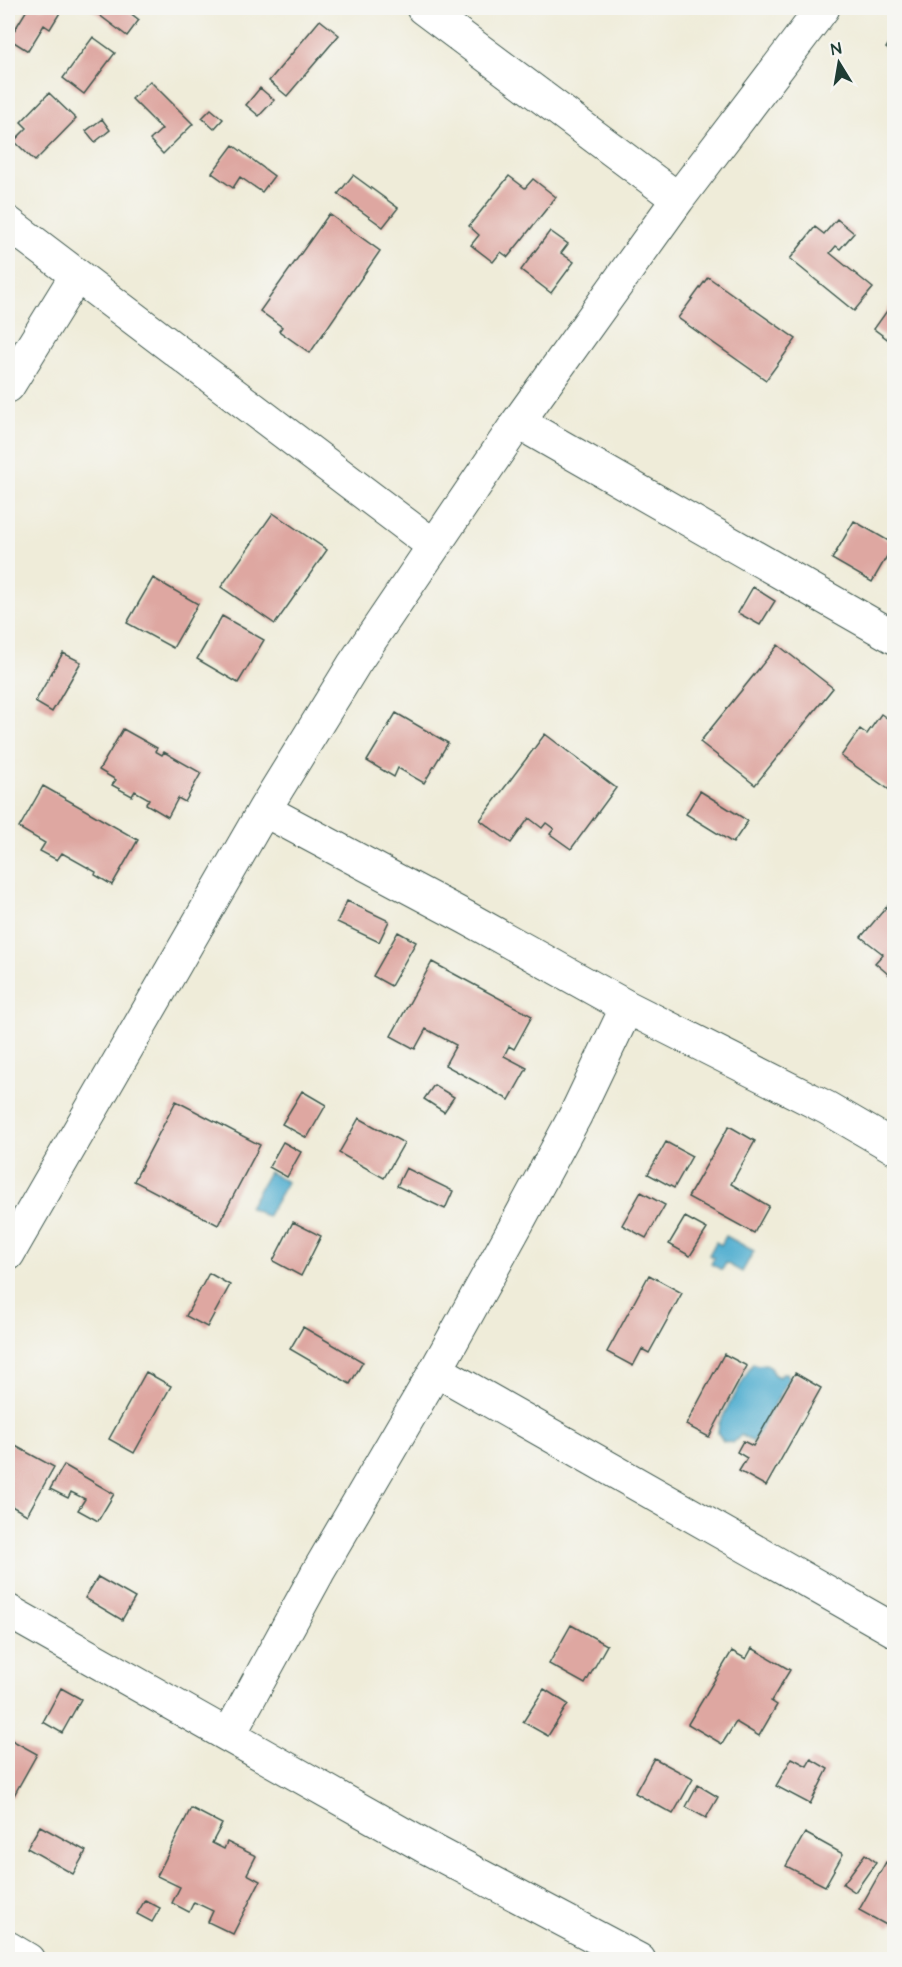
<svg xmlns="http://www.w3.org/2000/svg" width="902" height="1967" font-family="'Architects Daughter',sans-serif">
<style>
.water{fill:#52afd0;stroke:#387682;stroke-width:1.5}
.building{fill:#dea7a1}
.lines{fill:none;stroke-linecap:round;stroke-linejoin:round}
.street-casing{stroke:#3e574d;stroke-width:35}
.secondary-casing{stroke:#3e574d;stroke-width:35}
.street{stroke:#fff;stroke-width:33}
.secondary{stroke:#fff;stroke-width:33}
</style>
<rect width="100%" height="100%" fill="#f6f6f2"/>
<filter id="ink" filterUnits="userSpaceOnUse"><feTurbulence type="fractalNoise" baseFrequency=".0167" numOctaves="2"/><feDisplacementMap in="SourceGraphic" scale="12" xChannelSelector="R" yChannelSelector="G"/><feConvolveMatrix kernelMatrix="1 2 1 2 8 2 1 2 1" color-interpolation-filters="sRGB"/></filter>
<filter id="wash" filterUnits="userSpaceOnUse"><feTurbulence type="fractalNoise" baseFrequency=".008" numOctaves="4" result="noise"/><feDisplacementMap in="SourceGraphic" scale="24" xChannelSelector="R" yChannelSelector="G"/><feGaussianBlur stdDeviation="1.35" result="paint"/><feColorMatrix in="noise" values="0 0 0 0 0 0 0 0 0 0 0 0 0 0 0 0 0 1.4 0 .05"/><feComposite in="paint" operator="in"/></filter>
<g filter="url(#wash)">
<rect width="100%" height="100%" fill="#efecd9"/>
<path class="water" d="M269,1172L287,1182L267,1217L249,1207Z
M726,1236L754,1251L742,1272L726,1263L722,1270L711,1264L714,1258L709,1255L716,1242L721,1245Z
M753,1363L757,1365L766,1364L772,1369L773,1374L779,1377L782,1373H786L789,1379L753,1442L741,1435L733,1443L723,1441L718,1433L719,1423Z"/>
<g id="blocks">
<path class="building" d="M28,8H55L61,11L50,29L44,25L28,51L9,39Z
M90,8H124L139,20L127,36Z
M320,20L339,35L287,96L269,81Z
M894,35V54L886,48Z
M93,37L115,53L84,94L63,78Z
M150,81L193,124L163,154L150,140L162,129L132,99Z
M260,88L274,100L259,116L246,105Z
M49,93L76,119L35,161L14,141L27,128L21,122Z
M211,109L223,119L214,129L202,118Z
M102,119L110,130L95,142L86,131Z
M233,145L274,176L262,192L240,177L233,188L212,173Z
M353,175L398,208L383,227L338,194Z
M509,176L525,188L533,179L556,197L508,257L501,252L493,262L471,245L479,235L469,226Z
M329,214L380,251L310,353L279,331L282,327L260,311Z
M837,219L854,233L840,249L836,246L830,253L873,288L854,311L790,259L815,227L824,234Z
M550,231L568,244L561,253L574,262L551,293L521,270Z
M708,277L796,339L766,380L678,318Z
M894,301V344L874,329Z
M273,513L327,550L275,624L221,587Z
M854,521L894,544L872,582L832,559Z
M153,578L198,604L173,648L127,623Z
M753,587L775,601L760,625L738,613Z
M222,616L264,640L238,683L197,659Z
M778,645L833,688L755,785L700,742Z
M63,653L81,662L52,712L35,702Z
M396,713L448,743L424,783L398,768L394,777L367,761Z
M881,714L894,723V793L841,756L860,729L867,734Z
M123,729L157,748L155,751L162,755L164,752L201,773L185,802L178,798L168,817L146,804L149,799L135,791L132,796L112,785L116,780L99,770Z
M545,734L616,788L571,849L550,834L554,829L546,823L542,828L529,818L511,843L480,820Z
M43,786L138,840L112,885L95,875L96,872L62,853L57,860L40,851L45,843L19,828Z
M700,791L748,821L733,843L686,814Z
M347,901L389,921L379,942L337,922Z
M889,904L894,909V979L875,963L883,954L861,937Z
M398,932L416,942L391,986L373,976Z
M432,962L532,1016L514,1049L509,1046L504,1056L527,1068L509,1100L445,1065L456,1045L426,1029L415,1049L391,1036Z
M434,1085L454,1097L444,1112L424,1099Z
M302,1091L326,1105L307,1138L282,1124Z
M176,1101L260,1145L218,1225L134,1181Z
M359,1118L404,1143L384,1178L339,1153Z
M729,1126L755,1141L731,1184L769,1206L754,1233L688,1197Z
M283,1142L301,1152L287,1177L269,1167Z
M666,1142L692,1156L674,1188L648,1174Z
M406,1168L453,1191L445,1209L397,1186Z
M641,1192L665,1205L646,1238L622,1225Z
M685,1217L707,1229L690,1256L669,1244Z
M293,1222L321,1236L301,1276L273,1261Z
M209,1273L230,1285L207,1327L186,1316Z
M649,1275L682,1293L649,1353L642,1349L633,1366L607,1352Z
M303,1327L363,1362L350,1384L290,1349Z
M724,1354L747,1366L709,1437L686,1425Z
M146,1372L171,1386L134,1453L109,1439Z
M795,1373L821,1388L766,1486L739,1471L747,1458L737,1452L743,1441L753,1446Z
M8,1442L54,1467L27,1515L8,1504Z
M64,1465L114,1494L98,1521L78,1510L85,1499L71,1492L68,1498L50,1489Z
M98,1577L135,1598L122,1620L85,1598Z
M571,1625L607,1645L585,1684L549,1664Z
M752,1648L790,1670L771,1701L777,1705L759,1736L736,1722L722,1744L688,1724L732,1651L746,1659Z
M61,1688L81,1699L62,1733L43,1722Z
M544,1689L568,1704L548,1736L523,1722Z
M8,1738L37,1754L13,1797L8,1794Z
M654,1758L693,1779L673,1814L635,1793Z
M792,1758L807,1766L811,1759L828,1769L810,1804L776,1786Z
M698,1785L718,1797L706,1818L686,1807Z
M191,1808L222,1824L212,1843L224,1849L227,1842L256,1856L247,1874L260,1881L233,1934L208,1922L213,1911L194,1902L189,1912L172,1903L180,1887L157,1876Z
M40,1826L86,1851L73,1874L27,1848Z
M805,1833L843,1854L825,1886L786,1866Z
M865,1854L876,1862L855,1892L843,1884Z
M886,1862L894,1867V1923L890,1927L859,1910Z
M145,1900L160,1908L152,1922L137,1914Z"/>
</g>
</g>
<g filter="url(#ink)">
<use href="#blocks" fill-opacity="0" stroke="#3e574d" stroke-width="1.5"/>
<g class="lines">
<defs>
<path id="street" d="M423,8L678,199
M8,223L434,546
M8,386L76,276
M518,422L894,637
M264,810L467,918L627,1007L827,1108L894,1147
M8,1254L264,810L354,664L518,422L678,199L823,8
M436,1370L894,1630
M8,1611L424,1846L639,1960
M229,1735L318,1572L436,1370L514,1229L575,1116L627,1007"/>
<path id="secondary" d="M8,1948L28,1960"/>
</defs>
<use href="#street" class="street-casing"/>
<use href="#secondary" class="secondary-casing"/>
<use href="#street" class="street"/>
<use href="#secondary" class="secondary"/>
</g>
</g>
<rect width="902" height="1967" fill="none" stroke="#f6f6f2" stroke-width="30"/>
<g transform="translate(839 63) rotate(349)" stroke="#f6f6f2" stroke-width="4.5" paint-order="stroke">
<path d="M0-4.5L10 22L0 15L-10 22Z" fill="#1f3d34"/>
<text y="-9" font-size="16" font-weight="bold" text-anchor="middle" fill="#1f3d34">N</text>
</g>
</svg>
